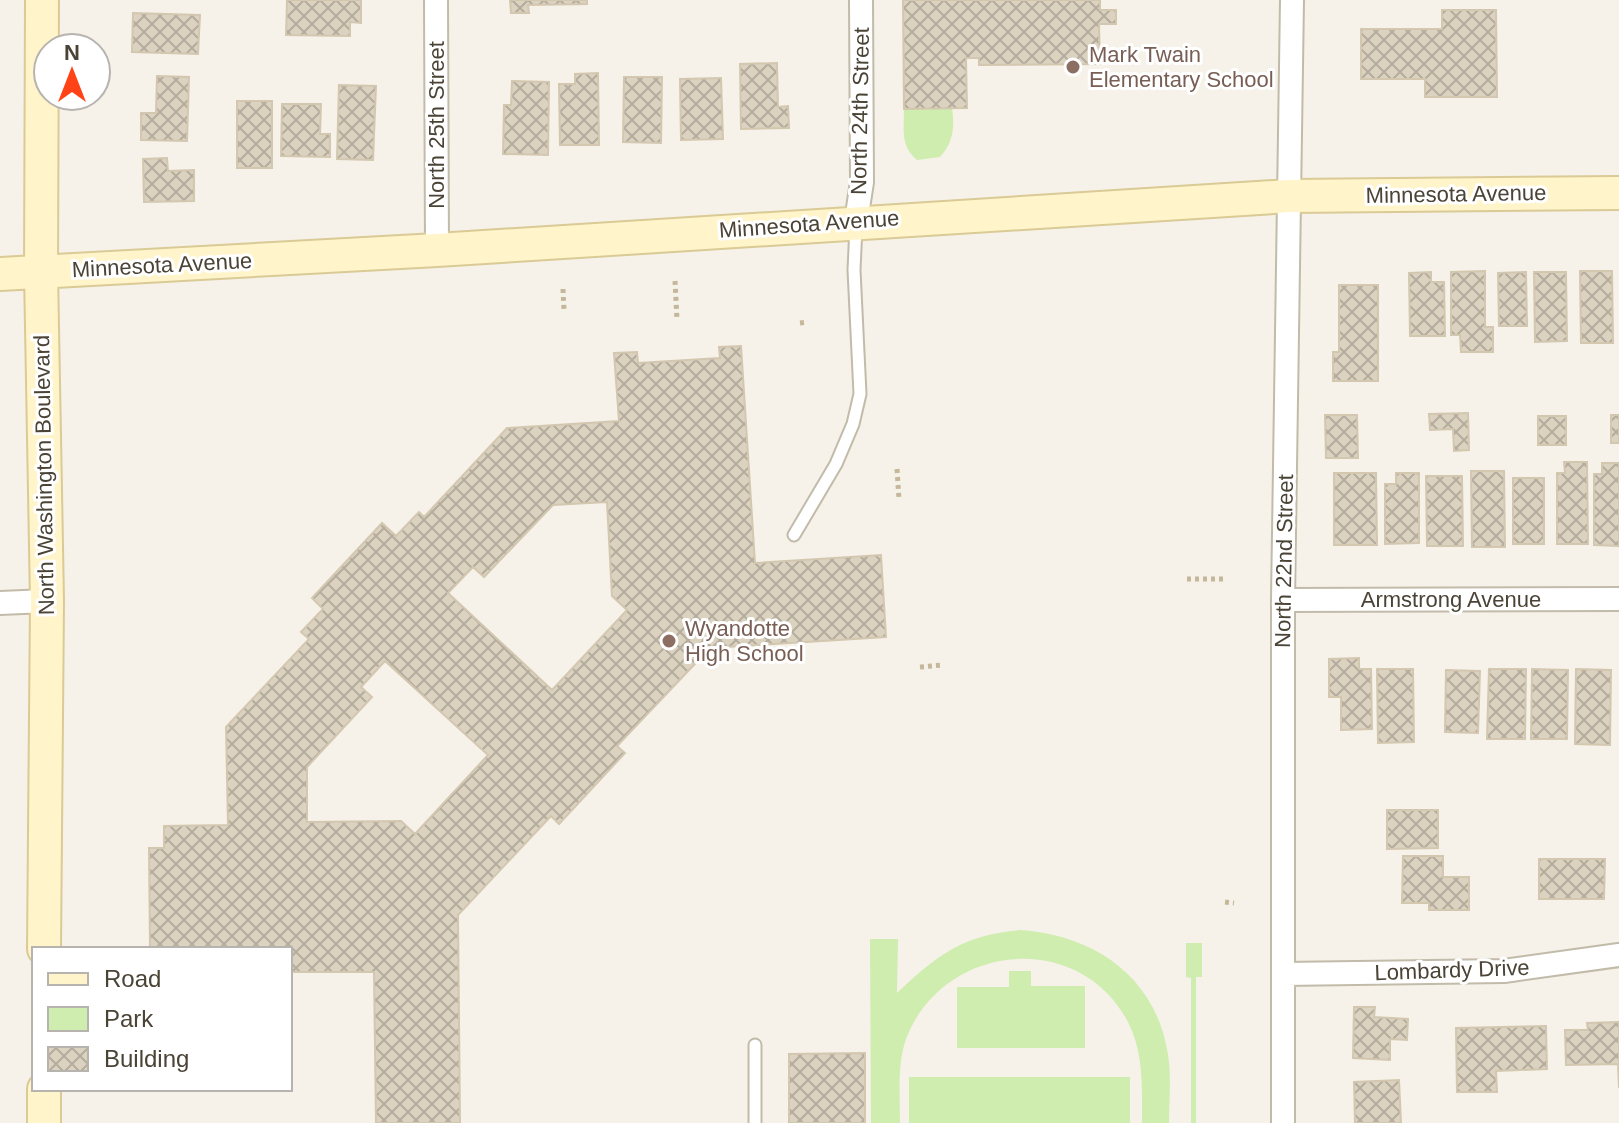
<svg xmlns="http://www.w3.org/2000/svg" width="1619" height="1123" font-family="Arial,sans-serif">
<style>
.green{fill:#ceedaf}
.building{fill:url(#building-cross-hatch);stroke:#d4c7b0;stroke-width:2;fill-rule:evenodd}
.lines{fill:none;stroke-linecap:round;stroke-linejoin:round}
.lane-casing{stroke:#c2bbaa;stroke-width:15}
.street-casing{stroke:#c2bbaa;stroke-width:26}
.secondary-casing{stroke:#daca95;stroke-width:36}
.path{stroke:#c5b89a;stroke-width:5;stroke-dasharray:4 4;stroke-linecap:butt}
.lane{stroke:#fff;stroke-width:11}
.street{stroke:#fff;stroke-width:22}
.secondary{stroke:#fff4ca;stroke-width:32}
.education-dot{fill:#8d6e63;stroke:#fff;stroke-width:3}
.labels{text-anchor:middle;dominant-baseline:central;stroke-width:6;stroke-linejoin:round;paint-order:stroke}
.education-label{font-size:22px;fill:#785e54;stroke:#fff;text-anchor:start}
.street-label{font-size:22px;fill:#4a4336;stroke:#fff}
</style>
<defs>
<pattern id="building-cross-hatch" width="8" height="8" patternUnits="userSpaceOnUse" patternTransform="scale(2)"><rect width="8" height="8" fill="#dbd2c0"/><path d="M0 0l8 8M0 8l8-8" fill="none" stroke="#b4ac9d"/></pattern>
</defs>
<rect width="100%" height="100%" fill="#f6f2e9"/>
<path class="green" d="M952,108C955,127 953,143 940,157L917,160C900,146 904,129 904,109Z
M1020,930C1092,935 1153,974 1167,1049C1172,1073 1169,1099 1169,1123H1142C1142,1089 1144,1053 1128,1022C1079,929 943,942 906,1039C897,1065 900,1095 900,1123H871L870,939H898L897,993C937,955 963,935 1020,930Z
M1186,943H1202V977H1196V1123H1191V978L1186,977Z
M1009,971H1031V986H1085V1048H957V987H1009Z
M909,1077H1130V1123H909Z"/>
<path class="building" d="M287,0H361V23L350,22V36L286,35Z
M510,0H587V4L528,5L529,13H511Z
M903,0H1100V10H1116V24H1099L1100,64L979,65V58H966L967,108L904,109Z
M1442,10H1496L1497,97H1425V79H1361V29H1442Z
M133,13L200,15L198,54L132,52Z
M777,63L778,107L788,106L789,128L741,129L740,64Z
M598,73L599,145H560L559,84H575V74Z
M157,76L189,77L187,141L141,140V113H156Z
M624,77H662L661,143L623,142Z
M721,78L723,139L681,140L680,79Z
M512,81L549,82L548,155L503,154L504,105H511Z
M339,85L376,86L373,160L337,159Z
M237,101H272V168H237Z
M282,104H321L320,134H330V157L281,156Z
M167,158L168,171L194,170V201L144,202L143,159Z
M1485,271V327H1493V352H1461L1460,335H1451V272Z
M1580,271H1612L1613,343H1581Z
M1431,272V282H1444L1445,336H1410L1409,273Z
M1526,272L1527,326H1499L1498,273Z
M1534,272H1566L1567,341L1535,342Z
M1339,285H1378V381H1333V352H1339Z
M741,346L755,563L881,555L886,637L710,648L617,746L625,753L559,824L551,816L458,915L460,1123H376L374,972H290V949L150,948L149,848H164V826L228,825L226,727L309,639L301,632L323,609L312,598L382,523L396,536L419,512L424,517L507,428L619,421L614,353L637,352L638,363L720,358L719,347ZM607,502L612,596L627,610L552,690L448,593L473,567L484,577L553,505ZM385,661L488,755L415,834L401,821L307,822V767L372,697L361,687Z
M1468,413L1469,450L1454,451L1453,429L1430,430L1429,414Z
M1325,415H1357L1358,458H1326Z
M1611,415H1619V443H1611Z
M1538,416H1566V445H1538Z
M1564,462H1587L1588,544H1557V473H1565Z
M1602,463H1619V546L1594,545V474H1602Z
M1471,471H1504L1505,547H1472Z
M1334,473H1376L1377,545H1334Z
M1396,473H1419V543L1385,544V484H1396Z
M1426,476H1462L1463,546H1427Z
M1513,478H1544V544H1513Z
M1359,658V669H1371L1372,729L1341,730V697H1329V659Z
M1377,669H1413L1414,742L1378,743Z
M1489,669H1526L1525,739H1487Z
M1532,669L1568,670L1567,739H1531Z
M1576,669L1611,670L1610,745L1575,744Z
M1446,670L1480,671L1478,733L1445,732Z
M1387,810H1438V848L1387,849Z
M1403,856H1443V877H1469V910H1429V903H1402Z
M1539,859H1605L1604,899H1539Z
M1354,1007H1375L1374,1017L1408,1019L1407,1040L1390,1039V1060L1353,1058Z
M1619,1022V1088L1618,1064L1566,1065L1565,1030H1588L1587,1023Z
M1546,1026L1547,1069L1496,1071L1497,1092H1457L1456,1028Z
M865,1053V1123H789V1054Z
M1399,1080L1401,1123H1355L1354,1082Z"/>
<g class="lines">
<defs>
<path id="lane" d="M794,535L836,464L853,424L860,394L854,270L856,226
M755,1123V1045"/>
<path id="street" d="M436,0L437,250
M856,221L862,182L861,0
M1283,600L1619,599
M0,603L47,601
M1283,974L1504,971L1619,955
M1283,1123V600L1292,0"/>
<path id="secondary" d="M42,0L41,272L47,601L44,949
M0,274L437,250L1290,196L1619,193
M44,1089V1123"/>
</defs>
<use href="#lane" class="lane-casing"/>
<use href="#street" class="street-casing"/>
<use href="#secondary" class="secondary-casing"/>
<path class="path" d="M675,281L677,320
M563,289L564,311
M800,323L808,322
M897,469L899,499
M1187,579H1224
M920,667L942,665
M1225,902L1234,903"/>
<use href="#lane" class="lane"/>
<use href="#street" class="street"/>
<use href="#secondary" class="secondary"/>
</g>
<g class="education-dot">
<circle cx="1073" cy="67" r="8"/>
<circle cx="669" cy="641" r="8"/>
</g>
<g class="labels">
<g class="education-label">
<text x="1089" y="54">Mark Twain<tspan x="1089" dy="25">Elementary School</tspan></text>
<text x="685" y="628">Wyandotte<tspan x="685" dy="25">High School</tspan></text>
</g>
<g class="street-label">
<text transform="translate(860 111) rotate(-89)">North 24th Street</text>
<text transform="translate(436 125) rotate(-90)">North 25th Street</text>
<text transform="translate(1456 194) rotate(-1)">Minnesota Avenue</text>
<text transform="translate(809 224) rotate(-4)">Minnesota Avenue</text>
<text transform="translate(162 265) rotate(-3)">Minnesota Avenue</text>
<text transform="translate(44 475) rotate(-91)">North Washington Boulevard</text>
<text transform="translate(1284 561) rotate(-89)">North 22nd Street</text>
<text x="1451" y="599">Armstrong Avenue</text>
<text transform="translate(1452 970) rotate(-2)">Lombardy Drive</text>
</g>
</g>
<rect x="32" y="947" width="260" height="144" fill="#ffffff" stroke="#b7b4af" stroke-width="2"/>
<rect x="48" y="973" width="40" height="12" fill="#fff4ca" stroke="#b7b4af" stroke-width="2"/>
<text x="104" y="987" font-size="24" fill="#4a4336">Road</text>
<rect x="48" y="1007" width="40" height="24" fill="#ceedaf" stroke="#b7b4af" stroke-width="2"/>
<text x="104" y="1027" font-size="24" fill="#4a4336">Park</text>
<rect x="48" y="1047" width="40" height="24" fill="url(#building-cross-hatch)" stroke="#b7b4af" stroke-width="2"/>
<text x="104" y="1067" font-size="24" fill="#4a4336">Building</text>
<g transform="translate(72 72)"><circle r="38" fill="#ffffff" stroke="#b7b4af" stroke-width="2"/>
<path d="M0-6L14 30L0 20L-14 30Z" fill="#ff4317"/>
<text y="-12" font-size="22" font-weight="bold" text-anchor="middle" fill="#4a4336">N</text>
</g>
</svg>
